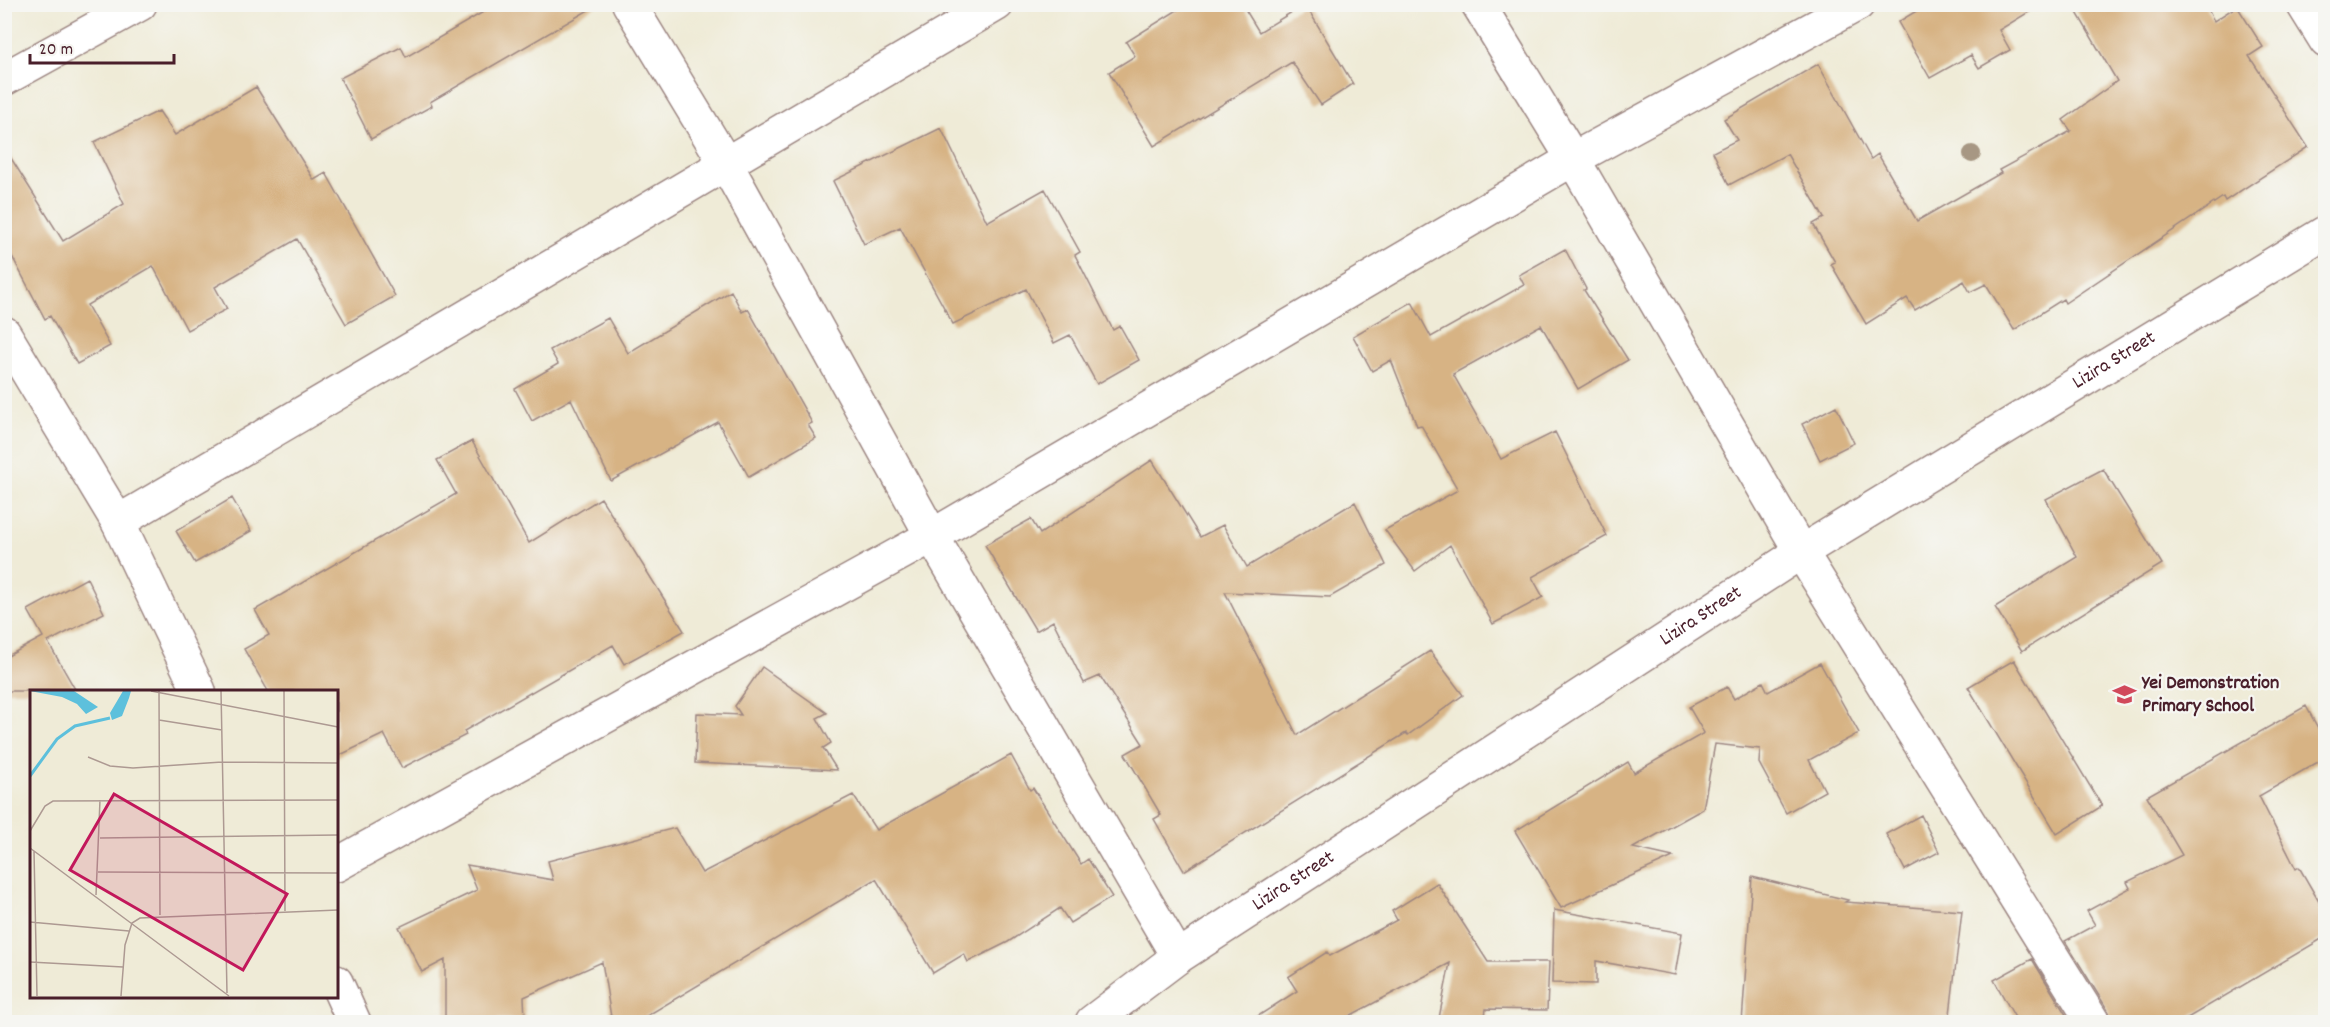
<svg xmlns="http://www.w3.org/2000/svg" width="2330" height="1027" font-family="Dekko,sans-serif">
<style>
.building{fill:#d7b384}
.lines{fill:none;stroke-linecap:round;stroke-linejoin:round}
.minor-casing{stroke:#9c8581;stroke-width:36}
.minor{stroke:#fff;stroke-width:33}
.tree{fill:#a79783}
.labels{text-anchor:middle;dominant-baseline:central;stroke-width:4.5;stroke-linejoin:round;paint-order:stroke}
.street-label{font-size:20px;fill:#4a1f2b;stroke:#f6f6f2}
.poi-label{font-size:20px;font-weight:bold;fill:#4a1f2b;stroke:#f6f6f2;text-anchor:start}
.inset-river{fill:none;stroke:#5dc0dc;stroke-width:3}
.inset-road{fill:none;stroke:#ad9992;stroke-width:1.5}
.view{fill:#c2185b;fill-opacity:0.15;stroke:#c2185b;stroke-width:3}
.inset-edge{fill:none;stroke:#4a1f2b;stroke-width:3}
</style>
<rect width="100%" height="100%" fill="#f6f6f2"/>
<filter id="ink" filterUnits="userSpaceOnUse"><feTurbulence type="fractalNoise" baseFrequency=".0167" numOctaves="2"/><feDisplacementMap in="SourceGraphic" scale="12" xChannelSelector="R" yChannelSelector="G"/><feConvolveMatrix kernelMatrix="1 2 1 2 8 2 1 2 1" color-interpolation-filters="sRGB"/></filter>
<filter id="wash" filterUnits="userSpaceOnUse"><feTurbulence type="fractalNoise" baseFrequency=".008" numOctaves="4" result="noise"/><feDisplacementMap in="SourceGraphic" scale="24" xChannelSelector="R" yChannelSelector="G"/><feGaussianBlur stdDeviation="1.35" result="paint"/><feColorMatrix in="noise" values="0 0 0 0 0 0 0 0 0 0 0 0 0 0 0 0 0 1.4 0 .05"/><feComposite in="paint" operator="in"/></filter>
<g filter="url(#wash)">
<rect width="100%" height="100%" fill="#efebd7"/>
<g id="blocks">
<path class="building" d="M497,4H599L430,102L432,106L371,139L340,78L401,47L406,57Z
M1187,4H1242L1259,32L1305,4L1353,84L1321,105L1292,62L1154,146L1109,72L1135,56L1126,42Z
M1928,4H2042L1999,30L2010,50L1979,68L1971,55L1930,78L1898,22Z
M2072,4H2205L2214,21L2237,6L2263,47L2249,56L2308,147L2225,201L2223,197L2065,303L2063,299L2014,330L1986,284L1970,292L1964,281L1915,310L1907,298L1866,324L1831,264L1835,262L1813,224L1824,218L1787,154L1729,185L1713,152L1737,140L1724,119L1818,64L1871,159L1878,154L1917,221L2001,173L1999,170L2071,131L2063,120L2117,81Z
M256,87L314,180L326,173L395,296L346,324L297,239L215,287L227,309L187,330L153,266L87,305L110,346L77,364L50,316L45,319L4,241V147L63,241L124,204L94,142L159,111L175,135Z
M941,128L987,222L1045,189L1080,252L1075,255L1113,330L1120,326L1139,360L1097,384L1070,335L1054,343L1026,289L953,324L900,227L864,244L833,181Z
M1565,249L1586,289L1584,290L1628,360L1578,389L1541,325L1453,374L1501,459L1555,432L1607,536L1532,577L1543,597L1493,624L1450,545L1415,571L1385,530L1458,490L1421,425L1417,426L1391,360L1372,371L1353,336L1412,302L1431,337L1524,285L1519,275Z
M731,291L742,312L748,309L812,423L808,425L816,438L749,477L718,422L611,481L571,399L532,421L515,389L558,364L550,350L608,318L628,353Z
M1836,406L1854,443L1820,460L1802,424Z
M472,441L529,543L601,498L684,631L624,664L613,645L464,731L466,735L402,768L384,734L336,757V691H268L244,649L269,635L255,610L456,494L437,460Z
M1152,460L1200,537L1223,525L1247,567L1355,502L1386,565L1330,597L1225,592L1297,735L1430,651L1463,695L1408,735L1406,733L1184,871L1154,819L1161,815L1125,754L1143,744L1100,676L1084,683L1053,621L1036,631L985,545L1031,519L1040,534Z
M2103,469L2162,564L2022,651L1995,607L2077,557L2046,499Z
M232,498L251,531L195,563L176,531Z
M87,578L104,613L48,642L76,691H4V658L43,637L28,610Z
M2014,660L2102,806L2057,834L1968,687Z
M1820,663L1859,733L1809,760L1825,791L1786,813L1759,763L1760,749L1715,744L1703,809L1633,848L1673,857L1561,908L1515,831L1628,762L1634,773L1704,733L1689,707L1727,687L1734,699L1763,682L1768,692Z
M762,667L827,713L817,718L831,743L823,748L837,770L695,763L697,713L741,715L735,706Z
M2306,706L2325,741V758L2259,796L2296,869L2299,867L2325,912V937L2179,1023H2112L2109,1012L2065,941L2095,925L2087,911L2130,888L2127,882L2182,855L2147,796Z
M1011,755L1030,790L1033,788L1081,864L1088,859L1112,897L1070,923L1060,908L1008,942L968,962L964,954L933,973L876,879L635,1023H612L602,962L524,997L525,1019L445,1020V960L422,972L399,927L477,890L467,865L553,880L548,861L675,828L702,873L853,795L876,830Z
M1921,815L1939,852L1905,870L1886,834Z
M1752,877L1848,900L1845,902L1962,911L1949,1023H1742Z
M1437,883L1488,962H1549L1547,1010L1486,1009L1484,1023H1438L1450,963L1336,1023H1247L1297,991L1288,977L1327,952L1330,956L1397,920L1392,911Z
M1554,910L1682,933L1675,975L1596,961V984L1552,983Z
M2032,959L2071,1023H2018L1994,980Z"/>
</g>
</g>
<g filter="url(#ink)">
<use href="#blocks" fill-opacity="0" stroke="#9c8581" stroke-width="1.5"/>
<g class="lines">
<defs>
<g id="minor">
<path d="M629,4L726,164L932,536L1178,957"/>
<path d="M1478,4L1573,159L1801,552L2093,1022"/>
<path d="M2303,4L2326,41"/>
<path d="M4,79L140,4"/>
<path d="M4,333L118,522L199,691"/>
<path d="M118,522L997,4"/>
<path d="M336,865L932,536L1573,159L1858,4"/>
<path d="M336,982L354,1022"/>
<path id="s1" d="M1092,1022L1178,957L1801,552L2326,232"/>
</g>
</defs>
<use href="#minor" class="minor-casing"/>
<use href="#minor" class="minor"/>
</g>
<circle class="tree" cx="1972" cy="154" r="9"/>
</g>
<defs>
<symbol id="school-bare" viewBox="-9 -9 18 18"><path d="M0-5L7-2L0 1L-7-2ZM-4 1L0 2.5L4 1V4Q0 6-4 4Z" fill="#d1495b" stroke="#f6f6f2" stroke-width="2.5" paint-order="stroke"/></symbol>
</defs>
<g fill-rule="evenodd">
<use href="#school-bare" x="2108" y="678" width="33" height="33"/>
</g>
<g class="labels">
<g class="street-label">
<text stroke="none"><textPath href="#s1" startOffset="1218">Lizira Street</textPath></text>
<text stroke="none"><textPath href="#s1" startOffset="732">Lizira Street</textPath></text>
<text stroke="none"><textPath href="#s1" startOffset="246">Lizira Street</textPath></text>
</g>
<g class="poi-label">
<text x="2142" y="684">Yei Demonstration<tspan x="2142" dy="23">Primary School</tspan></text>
</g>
</g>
<g transform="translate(30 690)">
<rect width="308" height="308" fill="#efebd7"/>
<path d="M0,1H44L68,17L56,24L47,14L32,7ZM93,1H101L99,8L92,26L82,30L80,23Z" fill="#5dc0dc"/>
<path class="inset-river" d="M0,86L27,49L45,36L80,28"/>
<path class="inset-road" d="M121,1L308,37M129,1L130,225M191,1L197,303M254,1L255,221M129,30L192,40M58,67L80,76L103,78L192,72L308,73M0,141L15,116L23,111L308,110M70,148L308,145M0,158L199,306M4,161L7,306M68,182L308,183M66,205L70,110M0,232L99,241M0,272L93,277M91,306L95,255L102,233L110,228L308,220"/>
<path class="view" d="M84,104L257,204L213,280L40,180Z"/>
<rect width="308" height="308" class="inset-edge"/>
</g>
<rect width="2330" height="1027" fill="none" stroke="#f6f6f2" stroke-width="24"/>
<path d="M30 54v9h144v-9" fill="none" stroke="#4a1f2b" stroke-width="3"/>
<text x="39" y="54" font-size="18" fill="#4a1f2b" stroke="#f6f6f2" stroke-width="4.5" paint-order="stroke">20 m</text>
</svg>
